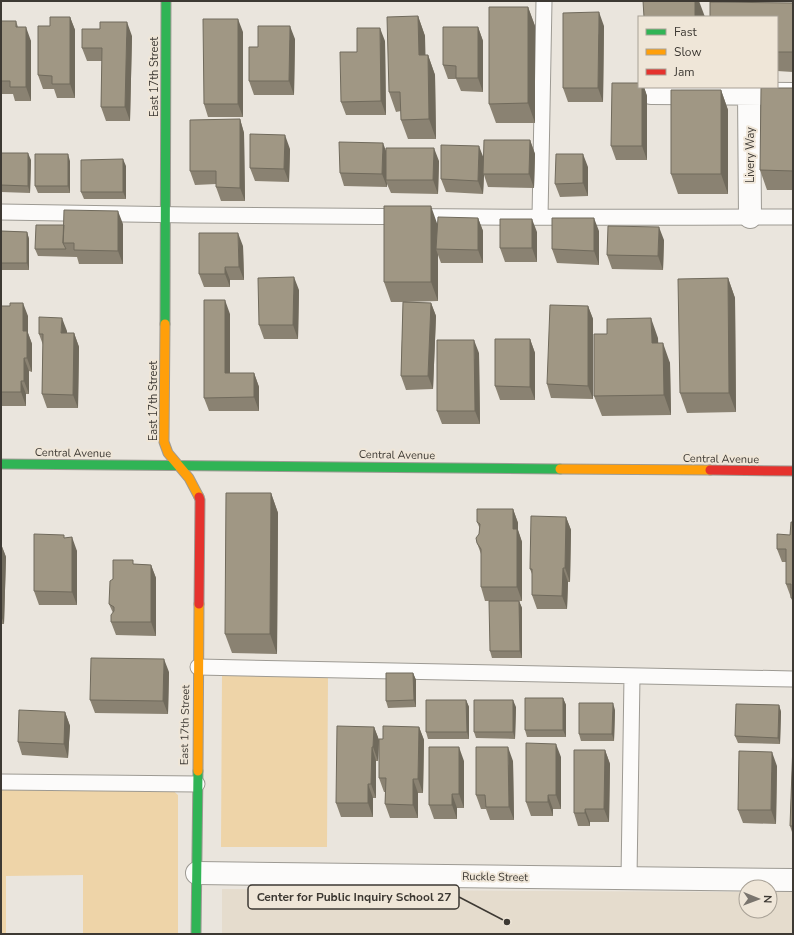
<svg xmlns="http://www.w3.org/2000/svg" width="794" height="935" font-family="'Nunito Sans',sans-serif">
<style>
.built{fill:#e5dccd}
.green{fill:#eed4a8}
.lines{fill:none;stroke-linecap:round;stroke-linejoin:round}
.lane-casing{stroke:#9d9a93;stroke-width:17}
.street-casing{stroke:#9d9a93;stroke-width:24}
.fast-casing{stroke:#9d9a93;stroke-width:11}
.slow-casing{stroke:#9d9a93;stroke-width:11}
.jam-casing{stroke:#9d9a93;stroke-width:11}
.lane{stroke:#fcfbfa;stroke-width:15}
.street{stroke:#fcfbfa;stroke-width:22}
.fast{stroke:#30b455;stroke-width:9}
.slow{stroke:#ff9f0a;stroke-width:9}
.jam{stroke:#e5322d;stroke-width:9}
.wall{fill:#8a8272}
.shaded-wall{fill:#706a5c}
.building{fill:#a09784;stroke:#706a5c}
.labels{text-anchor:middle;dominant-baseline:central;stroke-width:4;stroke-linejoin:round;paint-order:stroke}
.street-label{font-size:11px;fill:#3d3933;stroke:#efe6d8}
.leader{fill:none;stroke:#3d3933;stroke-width:1.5}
.callout-dot{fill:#3d3933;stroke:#efe6d8;stroke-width:1.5}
.callout{fill:#efe6d8;stroke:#3d3933;stroke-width:1.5}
.callout-label{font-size:12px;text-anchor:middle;font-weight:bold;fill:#3d3933}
</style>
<rect width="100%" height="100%" fill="#eae5dd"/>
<path class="built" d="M222,889L746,892V911H770V892H793V934H222Z"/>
<path class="green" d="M222,675H328L327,847H221Z
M1,787L170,788L178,795V934H83V875L6,876V934H1Z"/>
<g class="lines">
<defs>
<path id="lane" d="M1,212C265,217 529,218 793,217
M540,217L544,1
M198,667L793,679
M1,782L197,784
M629,878L632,676"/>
<path id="street" d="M651,93L793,94
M749,93L750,217
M197,873L793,880"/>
<path id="fast" d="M165,324L166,1
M1,464L560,469
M196,934L198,771"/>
<path id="slow" d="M165,324L164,442L168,453L189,478L199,497
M560,469L710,470
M198,771L199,604"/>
<path id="jam" d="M710,470L793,471
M199,497L200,500L199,604"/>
</defs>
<use href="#lane" class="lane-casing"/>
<use href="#street" class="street-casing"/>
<use href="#fast" class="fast-casing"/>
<use href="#slow" class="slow-casing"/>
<use href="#jam" class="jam-casing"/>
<use href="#lane" class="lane"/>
<use href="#street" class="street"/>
<use href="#fast" class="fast"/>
<use href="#slow" class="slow"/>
<use href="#jam" class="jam"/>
</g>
<path class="wall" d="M793,3V72L777,71V17Z
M528,7L535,26V123H496L489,104Z
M418,16L425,36V55H428L435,75L436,139H408L401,120V111L396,112L389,92Z
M70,17L75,30V98H57L54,89H43L38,75L50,26Z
M1,21H16L18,27L31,41V101H15L13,94H1Z
M604,26L603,102H568L563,88Z
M478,27L483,41V92L461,91L456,79H448L443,65Z
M243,32V117H208L204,104Z
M132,36L130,121H106L101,107L102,61H87L82,48Z
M295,39L294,95H254L249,81L258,47Z
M385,41L386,115H346L341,102L357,52Z
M639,87H644L647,96V160H616L611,146Z
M793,88V190H767L760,170Z
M721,90L728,110V194H678L671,174Z
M240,119L244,133L245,201H221L216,187V184L195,185L190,171Z
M530,140L535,154L534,188L488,187L484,175L483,194L446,192L441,179L484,157Z
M290,149L289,182L255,181L250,168Z
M386,152L439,161L438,194L391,193L387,184V187L344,186L340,173Z
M1,153L31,160L30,193L1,192Z
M70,161V193H38L35,186Z
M126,166V199H84L81,192Z
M588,167V196L560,197L555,184Z
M478,218L483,231V263H441L438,255V301L405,302L431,303L436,316L433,389L406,390L401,376L403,302H391L384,282L437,224Z
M123,224V264H79L77,257L38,256L35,249Z
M1,231L27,232L29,239V270H1Z
M599,231V265L557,263L552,249Z
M537,232V262H505L500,248Z
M664,240L663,270L612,269L607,255Z
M243,246L244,280H230V287H204L199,274Z
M728,278L735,298L736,412L687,413L680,393Z
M299,290L298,339H264L259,325Z
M1,306L28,316V333L32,344V372L29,371V394H26V406H1Z
M588,306L593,319V399L551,398L547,384Z
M230,314V373H254L259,387V411H209L204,398Z
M67,331V333H74L79,347L78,408H47L42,394L43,345L39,334Z
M658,338V343L670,363L671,415L602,416L594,396Z
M530,339L535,353V400H500L495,386Z
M479,353L480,424H442L437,411Z
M271,493L278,513L277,654L232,653L225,634Z
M513,509L518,523V530L522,542V601H519L522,608V658H492L490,651L512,601H485L481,587V554L477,543L480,529L477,522Z
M566,517L571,530L570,582H568L567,609H537L532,595V574L530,569Z
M793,522V603L786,584V562H782L777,549L790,535Z
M65,538L77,551V605H39L34,591Z
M1,544L6,557L4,624H1Z
M135,564L151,565L156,578V636L116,635L111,622L113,613L109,604Z
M169,672L168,714L95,713L90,700Z
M413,673L416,680V707L388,708L386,701Z
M563,698L566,705V737H527L525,730Z
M466,700L469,707V739H428L426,732Z
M779,705L781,712L780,744L738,743L735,736Z
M516,707L515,739L476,738L474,732Z
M615,710L614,741H581L579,734Z
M65,712L70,726L68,758L22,755L18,742Z
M374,727L379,740L378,761H376V798H373V817H341L336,803Z
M419,727L424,740L423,793H418V818H390L385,804V792H384L379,778L383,739Z
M793,743V835L790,826Z
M605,750L610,764L609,822H590V826H578L574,813Z
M561,757V809H553V816H531L526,802Z
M464,761V808H457V819H434L429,805Z
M513,761L514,820H490L486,809H481L476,795Z
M777,766L776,824L743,823L738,810Z"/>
<path class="shaded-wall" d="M695,1H699L705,17H695Z
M528,7L535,26V123L528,103Z
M599,12L604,26L603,102L598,88Z
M418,16L425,36L426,75L419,55Z
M70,17L75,30V98L70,84Z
M238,19L243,32V117L238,104Z
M127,22L132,36L130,121L125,107Z
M290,26L295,39L294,95L289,81Z
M26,27L31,41V101L26,87Z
M478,27L483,41V92L478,78Z
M380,28L385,41L386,115L381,101Z
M428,55L435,75L436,139L429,119Z
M642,87H644L647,96V160L642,146Z
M721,90L728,110V194L721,174Z
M240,119L244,133L245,201L240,188Z
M285,135L290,149L289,182L284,169Z
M530,140L535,154L534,188L529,174Z
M383,143L388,156L386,180L387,184V187L382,174Z
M479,146L484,159L483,174L484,175L483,194L478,181Z
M434,148L439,161L438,194L433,180Z
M28,153L31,160L30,193L28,186Z
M68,154L70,161V193L68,186Z
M583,154L588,167V196L583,183Z
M123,159L126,166V199L123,192Z
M431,206L438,226L436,249L438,255V301L431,282Z
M118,211L123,224V264L118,251Z
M478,218L483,231V263L478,250Z
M594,218L599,231V265L594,251Z
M532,219L537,232V262L532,248Z
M659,227L664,240L663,270L658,256Z
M27,232L29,239V270L27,263Z
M238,233L243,246L244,280L239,267Z
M225,267L230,280V287L225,274Z
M294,277L299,290L298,339L293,325Z
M728,278L735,298L736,412L729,393Z
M225,300L230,314V387L225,373Z
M23,303L28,316V333L32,344V372L27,358L23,331Z
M431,303L436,316L433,389L428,376Z
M588,306L593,319V399L588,386Z
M62,318L67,331L66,347L61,333Z
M651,318L658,338L659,363L652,343Z
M74,333L79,347L78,408L73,395Z
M530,339L535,353V400L530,387Z
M474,340L479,353L480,424L475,411Z
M663,343L670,363L671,415L664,395Z
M24,358L29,371V394L24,381Z
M254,373L259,387V411L254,397Z
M21,381L26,394V406L21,392Z
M271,493L278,513L277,654L270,634Z
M513,509L518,523V530L522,542V601L517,587L513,529Z
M566,517L571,530L570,582L565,568Z
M72,537L77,551V605L72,592Z
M1,544L6,557L4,624L1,615Z
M151,565L156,578V636L151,622Z
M563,568L568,582L567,609L562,596Z
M519,601L522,608V658L520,651Z
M164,659L169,672L168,714L163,701Z
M413,673L416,680V707L414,700Z
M563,698L566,705V737L563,730Z
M466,700L469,707V739L467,732Z
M513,700L516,707L515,739L513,732Z
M613,703L615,710L614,741L612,734Z
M779,705L781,712L780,744L778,738Z
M65,712L70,726L68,758L64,744Z
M374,727L379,740L378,761L373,747Z
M419,727L424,740L423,793L418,779Z
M556,744L561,757V809L556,795Z
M372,747L376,761V798L371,784Z
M459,747L464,761V808L459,794Z
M508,747L513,761L514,820L509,807Z
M605,750L610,764L609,822L604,809Z
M772,752L777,766L776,824L771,810Z
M413,779L418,793V818L413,805Z
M368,784L373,798V817L368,803Z
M452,794L457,808V819L452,805Z
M548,795L553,809V816L548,802Z
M585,809L590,822V826L585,813Z"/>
<path class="building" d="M643,1H695V17H644Z
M710,2L793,3V52H777V17H710Z
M489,7H528V103L489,104Z
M599,12L598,88H563V13Z
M418,16L419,55H428L429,119L401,120L400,92H389L387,17Z
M50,17H70V84H52V76L38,75V26H50Z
M203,19H238V104H204Z
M1,21H16V27H26V87H10V81H1Z
M100,22H127L125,107H101L102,48H82V29H100Z
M258,26H290L289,81H249V47H258Z
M443,27H478V78H456V66L443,65Z
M357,28H380L381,101L341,102L340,52H357Z
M612,83H639V87H642V146H611Z
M761,88H793V171L760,170Z
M671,90H721V174H671Z
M240,119V188L216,187V171H190V120Z
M250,134L285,135L284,169L250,168Z
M484,140H530L529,174H483Z
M339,142L383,143L382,174L340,173Z
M441,145L479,146L478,181L441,179Z
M386,148H434L433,180H386Z
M1,153H28V186L1,185Z
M35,154H68V186H35Z
M556,154H583V183L555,184Z
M123,159V192H81V160Z
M384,206H431V282H384Z
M64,210L118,211V251L74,250V243H63Z
M438,217L478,218V250L436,249Z
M552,218H594V251L552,249Z
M500,219H532V248H500Z
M36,225H64L63,243L66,249H35Z
M608,226L659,227L658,256L607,255Z
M1,231L27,232V263H1Z
M199,233H238L239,267H225V274H199Z
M294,277L293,325H259L258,278Z
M728,278L729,393H680L678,279Z
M204,300H225V373H254V397L204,398Z
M403,302L431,303L428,376H401Z
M10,303H23V331H27V358H24V381H21V392H1V306H10Z
M550,305L588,306V386L547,384Z
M39,317L62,318L61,333H74L73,395L42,394L43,334H39Z
M651,318L652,343H663L664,395L594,396V334H607V319Z
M495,339H530V387L495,386Z
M437,340H474L475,411H437Z
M226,493H271L270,634H225Z
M477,509H513V529H517V587H481V549L477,543L476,538L479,534L480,524L477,522Z
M531,516L566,517L565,568H563L562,596L532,595V569H530Z
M791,522H793V598H791V584H786V549H777V534L790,535Z
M34,534L64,535V538L72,537V592L34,591Z
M113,560H133V564L151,565V622H111V615L114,611V607L109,604L110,581L113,579Z
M489,601H519L520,651H490Z
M91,658L164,659L163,701L90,700Z
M386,673H413L414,700L386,701Z
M525,698H563V730H525Z
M426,700H466L467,732H426Z
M474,700H513V732H474Z
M579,703H613L612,734H579Z
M736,704L779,705L778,738L735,736Z
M19,710L65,712L64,744L18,742Z
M337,726L374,727L373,747H372L371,784H368V803H336Z
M383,726L419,727L418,779H413V805L385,804L386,778H379V739H383Z
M526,743L556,744V795H548V802H526Z
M793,743V826H790Z
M429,747H459V794H452V805H429Z
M476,747H508L509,807H486L485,795H476Z
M574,750H605L604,809H585V813H574Z
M739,751L772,752L771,810H738Z"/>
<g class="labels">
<g class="street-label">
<text transform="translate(154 77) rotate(-90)">East 17th Street</text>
<text transform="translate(750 155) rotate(-90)">Livery Way</text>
<text transform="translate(153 401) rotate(-90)">East 17th Street</text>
<text transform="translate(73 453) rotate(1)">Central Avenue</text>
<text transform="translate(397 455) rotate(1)">Central Avenue</text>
<text transform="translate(721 459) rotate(1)">Central Avenue</text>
<text transform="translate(185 725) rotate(-89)">East 17th Street</text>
<text transform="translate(495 877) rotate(1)">Ruckle Street</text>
</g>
</g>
<path class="leader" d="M507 922L459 897"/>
<circle class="callout-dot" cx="507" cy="922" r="4"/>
<rect class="callout" x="248" y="885" width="211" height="24" rx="4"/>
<g class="callout-label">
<text x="354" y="901">Center for Public Inquiry School 27</text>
</g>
<rect width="794" height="935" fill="none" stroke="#3d3933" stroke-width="4"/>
<rect x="638" y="16" width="140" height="72" fill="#efe6d8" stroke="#a8a196"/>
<rect x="646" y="29" width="20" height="6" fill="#30b455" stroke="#a8a196"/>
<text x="674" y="36" font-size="12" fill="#3d3933">Fast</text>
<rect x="646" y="49" width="20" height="6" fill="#ff9f0a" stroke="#a8a196"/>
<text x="674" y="56" font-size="12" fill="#3d3933">Slow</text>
<rect x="646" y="69" width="20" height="6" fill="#e5322d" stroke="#a8a196"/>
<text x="674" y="76" font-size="12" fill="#3d3933">Jam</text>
<g transform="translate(758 899) rotate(91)"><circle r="19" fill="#efe6d8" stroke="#a8a196"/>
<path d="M0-3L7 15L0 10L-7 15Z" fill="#7a756e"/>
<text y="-6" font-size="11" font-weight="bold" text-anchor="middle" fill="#3d3933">N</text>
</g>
</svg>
